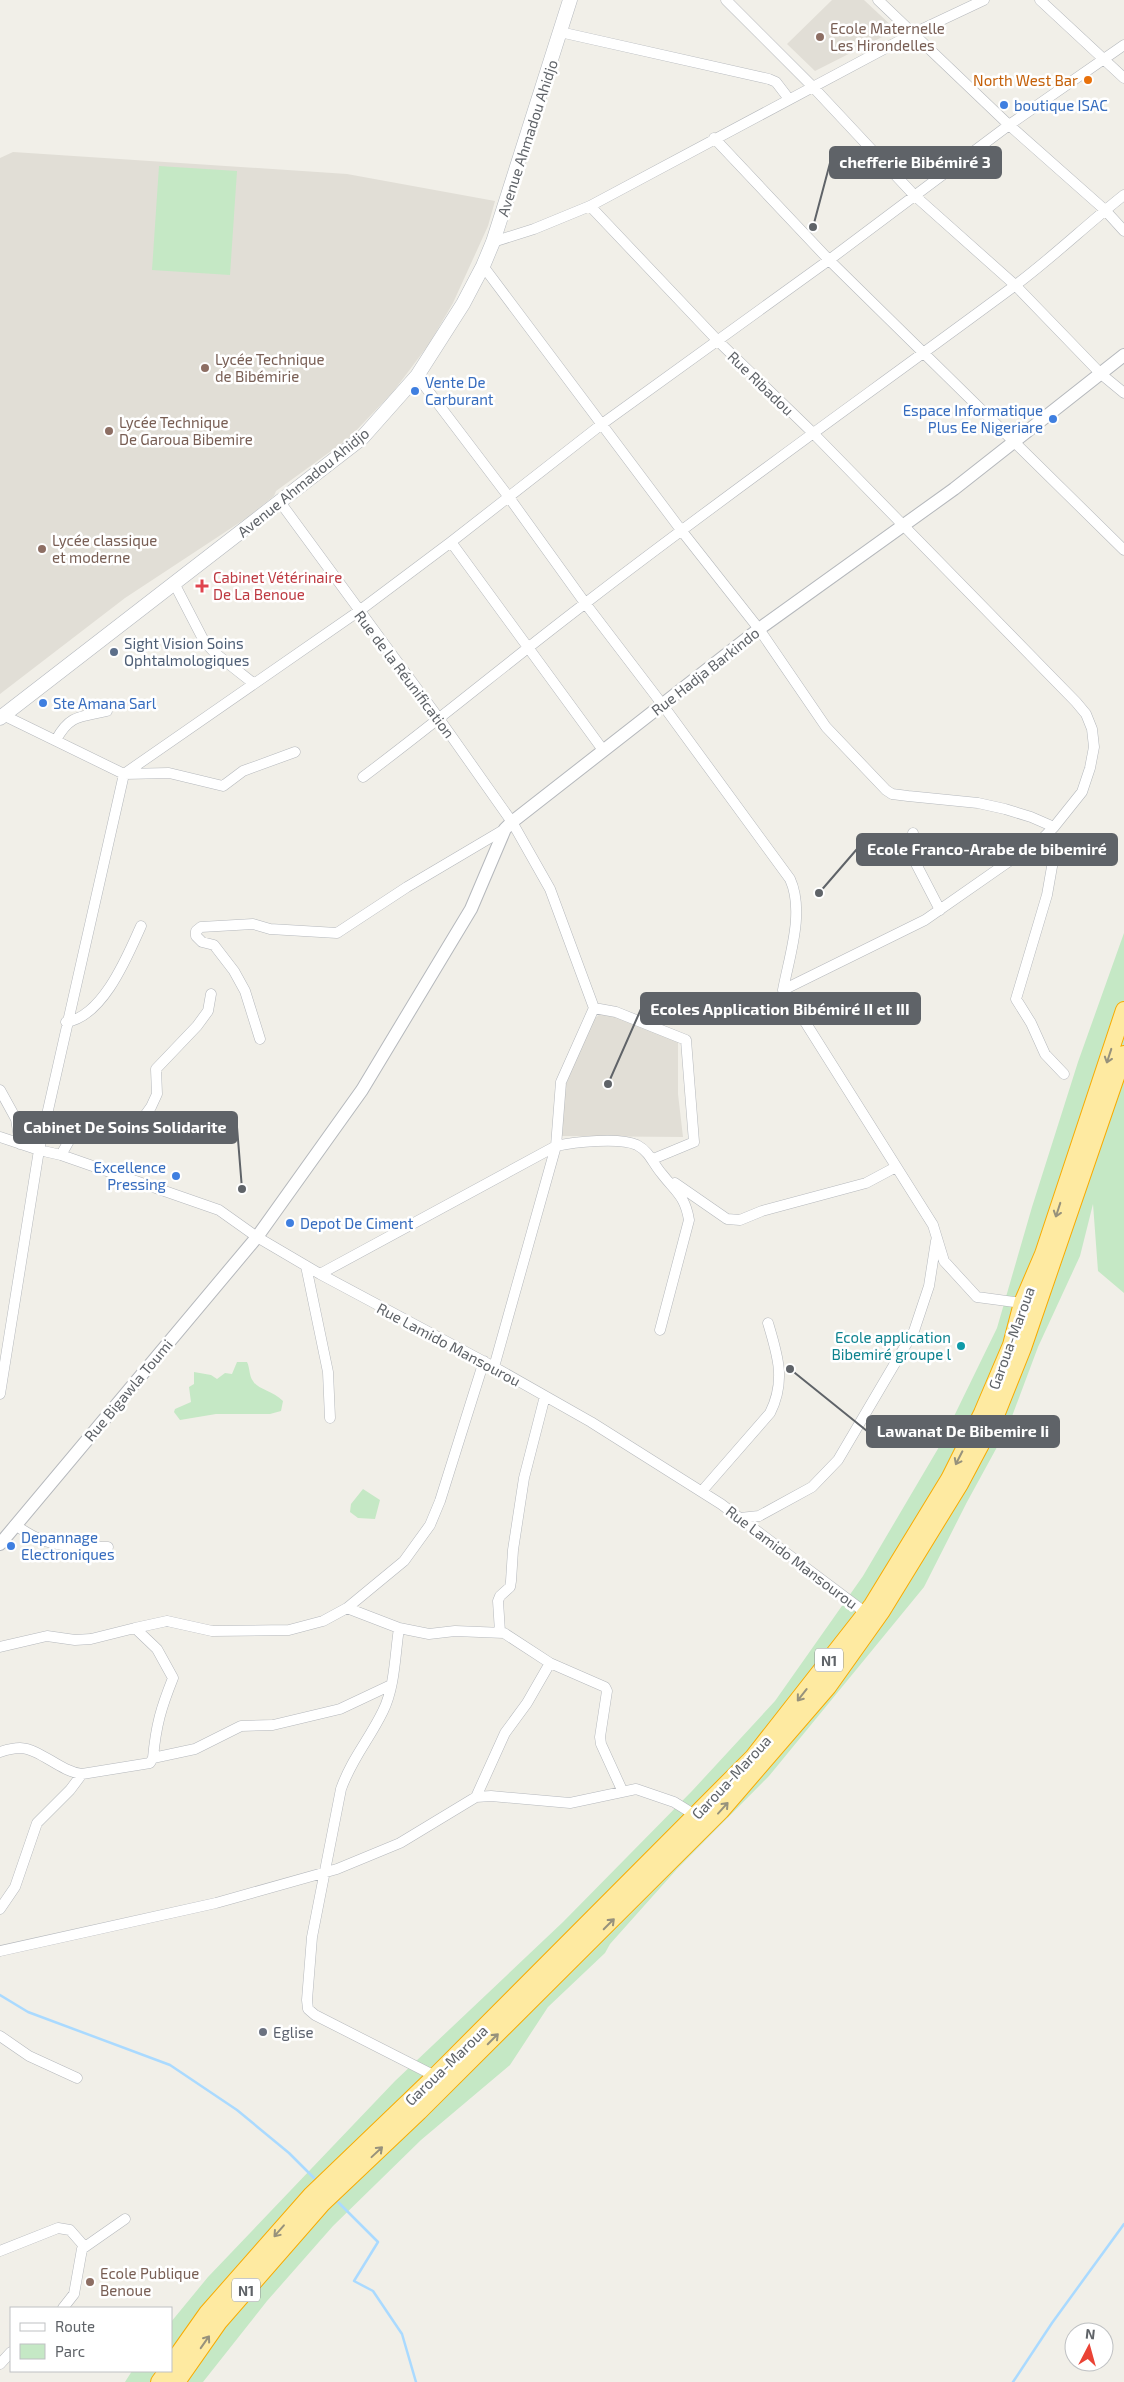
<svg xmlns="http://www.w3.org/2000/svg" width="1124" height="2382" font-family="'Exo 2',sans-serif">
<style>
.education{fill:#e1ded6}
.green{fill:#c5e8c5}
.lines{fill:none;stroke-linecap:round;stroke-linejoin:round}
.stream{stroke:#aadaff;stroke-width:2.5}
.minor-casing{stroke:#b5b8bc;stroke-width:11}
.tertiary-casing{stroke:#b5b8bc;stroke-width:14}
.secondary-casing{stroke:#b6babf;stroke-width:15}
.trunk-casing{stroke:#f9ab00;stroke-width:18}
.minor{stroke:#fff;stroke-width:10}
.tertiary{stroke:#fff;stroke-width:12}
.secondary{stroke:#fff;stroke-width:14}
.trunk{stroke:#feeaa1;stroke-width:16}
.oneway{stroke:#97927c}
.education-dot{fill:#8d6e63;stroke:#fff;stroke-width:2}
.food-dot{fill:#e8710a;stroke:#fff;stroke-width:2}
.shop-dot{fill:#3f7fe0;stroke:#fff;stroke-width:2}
.health-dot{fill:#e0444e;stroke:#fff;stroke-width:2}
.service-dot{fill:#5c6f8a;stroke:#fff;stroke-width:2}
.culture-dot{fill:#0f9aa8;stroke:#fff;stroke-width:2}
.worship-dot{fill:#6b7280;stroke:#fff;stroke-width:2}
.labels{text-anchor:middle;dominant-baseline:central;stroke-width:5;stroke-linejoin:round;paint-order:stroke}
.shield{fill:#fff;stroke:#8f9295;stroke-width:1}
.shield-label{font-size:14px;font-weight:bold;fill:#5f6368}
.education-label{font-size:15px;fill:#785e54;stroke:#fff;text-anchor:start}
.food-label{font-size:15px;fill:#c56008;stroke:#fff;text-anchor:end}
.shop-label{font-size:15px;fill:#366cbe;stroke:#fff;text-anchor:start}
.street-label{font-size:15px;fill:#5f6368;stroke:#fff}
.health-label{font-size:15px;fill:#be3a42;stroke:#fff;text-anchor:start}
.service-label{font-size:15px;fill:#4e5e75;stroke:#fff;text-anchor:start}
.culture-label{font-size:15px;fill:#0d838f;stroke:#fff;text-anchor:end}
.worship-label{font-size:15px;fill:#5b616d;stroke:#fff;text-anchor:start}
.leader{fill:none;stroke:#5f6368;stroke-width:2}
.callout-dot{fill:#5f6368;stroke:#fff;stroke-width:2}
.callout{fill:#5f6368;stroke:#5f6368;stroke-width:2}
.callout-label{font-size:16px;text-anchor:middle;font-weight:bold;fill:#fff}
</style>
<rect width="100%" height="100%" fill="#f1efe8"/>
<path class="education" d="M832,0H864L894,28L892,32L815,71L787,44Z
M13,152L347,174L495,201L488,226L453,303L429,344L393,392L349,438L276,491L274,496L248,517L125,598L0,694V158Z
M606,1010L678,1036V1094L683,1137L560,1136L564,1083L588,1023Z"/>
<path class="green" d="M159,166L237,171L230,275L152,270Z
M1124,933V1293L1098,1271L1093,1204L1080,1256L1038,1347L1008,1427L967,1502L924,1587L769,1776L677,1869L610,1944L605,1953L548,2007L510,2065L421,2140L333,2226L267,2301L203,2382H125L132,2371H171V2322L208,2277L395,2081L563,1922L692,1791L775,1701L863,1576L939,1447L997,1328L1032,1207L1078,1062Z
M237,1362H247C250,1368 249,1376 253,1381C257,1389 273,1391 283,1401L281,1411L270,1414H216L180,1420L174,1412L175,1409L191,1402L189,1387L194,1384V1372L211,1375L217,1379L225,1373L232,1374Z
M363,1489L380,1500L375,1519L358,1518L350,1512L351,1504Z"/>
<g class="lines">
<path class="stream" d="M0,1995L28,2012L170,2065L237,2110L289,2153L318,2182
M336,2200L378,2242L354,2281L373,2291L402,2334L416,2382
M1013,2382L1052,2323L1124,2224"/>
<defs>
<path id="minor" d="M726,0L813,87L914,195L1015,285L1101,374L1124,393
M878,0L1009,125L1105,210L1124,231
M1040,0L1124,78
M560,32L769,79L776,82L789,99
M714,138L829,260L1124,550
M590,206L718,341L812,432L1076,702L1086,714L1092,729L1094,747L1090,768L1082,792L1054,827L1044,837L925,920L783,990
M493,242L534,229L590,206L914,33L984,0
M483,266L681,530L759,629L826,727L886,790L892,794L908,796L978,803L1005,809L1031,817L1054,827
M417,376L508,496L585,603L662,704L790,879C805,912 789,957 783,990L807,1025L933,1225L944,1261L977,1297L1022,1303
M280,502L440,720L512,822L550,889L594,1008L561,1082L556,1146L494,1367
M451,542L603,750
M174,583L204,641L215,653L253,683
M3,715L124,774L169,773L223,786L243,771L295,752
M56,740C70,714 81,717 107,711
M363,777C439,720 512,659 587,602C727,494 871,392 1013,287C1051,259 1086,225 1124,195
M913,833V858L940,910
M1048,833L1053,861L1047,895L1016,999L1031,1023L1045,1054L1064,1074
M594,1008L616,1012L686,1040L694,1142L653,1159
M66,1022C103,1017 128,955 141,926
M260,1039L245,991L234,971L214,945L202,942L196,936V931L201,927L253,924L270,929L337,933L407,887L505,829
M0,1090L16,1119L20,1144
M0,1137L39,1150L61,1155L219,1210L257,1237L320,1274L494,1367L591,1422L721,1504L866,1613
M61,1155L70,1139L141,1121L151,1107L157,1094L156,1069L197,1026L208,1011L211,994
M675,1183L727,1219L740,1220L762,1211L866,1183L896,1167
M306,1266L328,1372L330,1418
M320,1274L556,1146C574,1142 620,1137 637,1145C650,1152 653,1164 662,1174C676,1192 685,1196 689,1220L660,1330
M0,1394L39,1150L124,774L359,611L451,542L602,424L829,260L1009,125L1124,45
M702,1491L770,1413C786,1381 778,1356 768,1323
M740,1518L759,1516L812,1487L838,1460L914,1331L929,1286L936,1241
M15,1525C23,1530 31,1536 40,1539C60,1548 86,1546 108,1547
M347,1608L399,1628L429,1634L455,1631L504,1633L550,1663L605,1687L607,1691L600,1737L601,1744L622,1790
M135,1628L167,1621L212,1631L289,1630L323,1621L347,1608L404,1561L430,1525L440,1501L484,1361
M399,1628C395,1654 395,1687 383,1711C369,1740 352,1758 341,1789L312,1937L307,2000L308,2009L315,2015L435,2076
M500,1632L498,1601L500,1596L510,1587L511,1581L513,1550L524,1478L545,1396
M0,1647L47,1636L75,1640L91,1639L135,1628L157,1649L173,1678C161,1708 156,1725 153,1758L150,1763L82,1774C59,1771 41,1749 20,1748C13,1748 6,1750 0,1752
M153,1758L195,1749L241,1726L273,1725L340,1709L391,1685
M476,1797L505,1733L527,1703L550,1663
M0,1909L15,1887L37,1823L70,1790L82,1774
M0,1951L216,1903L337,1869L400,1843L476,1797L491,1796L570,1803L636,1789L674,1802L695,1815
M0,2036L29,2056L77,2078
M0,2251L58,2228L70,2230L84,2246
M63,2308L74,2294L82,2249L125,2219
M0,2364L11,2352"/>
<path id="tertiary" d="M0,1544L257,1237L362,1090L471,909L505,829L512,822L759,629L954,489L1124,355"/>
<path id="secondary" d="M0,718L362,438L417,376L463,304L483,266L493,242L570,0"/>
<path id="trunk" d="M171,2364L207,2313L311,2195L435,2076L753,1757L872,1605L949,1479L982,1413L1011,1345L1022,1303L1043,1254L1124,1010
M159,2382L167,2371
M177,2382L219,2322L322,2204L419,2112L721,1811L828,1687L882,1611L960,1484L995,1418L1023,1348L1124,1054"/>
</defs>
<use href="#minor" class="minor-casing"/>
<use href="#tertiary" class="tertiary-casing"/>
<use href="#secondary" class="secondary-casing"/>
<use href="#trunk" class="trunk-casing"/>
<use href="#minor" class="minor"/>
<use href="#tertiary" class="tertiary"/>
<use href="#secondary" class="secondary"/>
<use href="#trunk" class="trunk"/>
</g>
<defs><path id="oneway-shaft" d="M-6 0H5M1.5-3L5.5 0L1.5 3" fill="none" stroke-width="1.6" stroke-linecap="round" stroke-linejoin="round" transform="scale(1.25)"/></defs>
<g class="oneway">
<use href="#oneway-shaft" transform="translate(1109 1056) rotate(108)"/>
<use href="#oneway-shaft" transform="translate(1058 1210) rotate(108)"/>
<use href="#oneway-shaft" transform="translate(959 1458) rotate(117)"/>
<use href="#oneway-shaft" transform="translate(802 1695) rotate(128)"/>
<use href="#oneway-shaft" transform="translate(723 1808) rotate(-48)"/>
<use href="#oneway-shaft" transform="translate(609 1924) rotate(-45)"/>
<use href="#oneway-shaft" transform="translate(493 2039) rotate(-45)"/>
<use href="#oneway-shaft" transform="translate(377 2152) rotate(-43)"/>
<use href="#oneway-shaft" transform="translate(279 2231) rotate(131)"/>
<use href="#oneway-shaft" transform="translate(205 2342) rotate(-55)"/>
</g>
<g class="education-dot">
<circle cx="820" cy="37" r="5"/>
<circle cx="205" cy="368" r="5"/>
<circle cx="109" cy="431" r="5"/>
<circle cx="42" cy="549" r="5"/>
<circle cx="90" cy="2282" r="5"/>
</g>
<circle class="food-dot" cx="1088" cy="80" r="5"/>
<g class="shop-dot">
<circle cx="1004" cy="105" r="5"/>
<circle cx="415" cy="391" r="5"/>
<circle cx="1053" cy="419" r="5"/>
<circle cx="43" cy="703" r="5"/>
<circle cx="176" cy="1176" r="5"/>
<circle cx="290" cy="1223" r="5"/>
<circle cx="11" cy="1546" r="5"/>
</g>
<path class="health-dot" d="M199.5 578.5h5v5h5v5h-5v5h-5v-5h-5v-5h5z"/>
<circle class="service-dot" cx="114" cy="652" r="5"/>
<circle class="culture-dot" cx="961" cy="1346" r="5"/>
<circle class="worship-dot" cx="263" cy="2032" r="5"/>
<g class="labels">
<g class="shield">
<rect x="815" y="1648.5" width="28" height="23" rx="4"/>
<rect x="232" y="2278.5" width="28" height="23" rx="4"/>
</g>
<g class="shield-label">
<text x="829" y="1660">N1</text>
<text x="246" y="2290">N1</text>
</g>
<g class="education-label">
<text x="830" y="28">Ecole Maternelle<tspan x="830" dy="17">Les Hirondelles</tspan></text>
<text x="215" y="359">Lycée Technique<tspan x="215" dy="17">de Bibémirie</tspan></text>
<text x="119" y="422">Lycée Technique<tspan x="119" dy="17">De Garoua Bibemire</tspan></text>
<text x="52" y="540">Lycée classique<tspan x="52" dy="17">et moderne</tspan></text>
<text x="100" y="2273">Ecole Publique<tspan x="100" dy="17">Benoue</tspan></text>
</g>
<g class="food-label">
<text x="1078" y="80">North West Bar</text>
</g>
<g class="shop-label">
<text x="1014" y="105">boutique ISAC</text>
<text x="425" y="382">Vente De<tspan x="425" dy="17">Carburant</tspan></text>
<text x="1043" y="410" text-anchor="end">Espace Informatique<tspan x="1043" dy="17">Plus Ee Nigeriare</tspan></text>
<text x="53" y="703">Ste Amana Sarl</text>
<text x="166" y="1167" text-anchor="end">Excellence<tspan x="166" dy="17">Pressing</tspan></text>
<text x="300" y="1223">Depot De Ciment</text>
<text x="21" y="1537">Depannage<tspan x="21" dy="17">Electroniques</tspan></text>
</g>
<g class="street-label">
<text transform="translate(527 138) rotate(-72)">Avenue Ahmadou Ahidjo</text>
<text transform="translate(761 383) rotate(44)">Rue Ribadou</text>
<text transform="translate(303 482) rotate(-39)">Avenue Ahmadou Ahidjo</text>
<text transform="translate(705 671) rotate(-38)">Rue Hadja Barkindo</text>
<text transform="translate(405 674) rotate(53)">Rue de la Réunification</text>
<text transform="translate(1011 1338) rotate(-70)">Garoua-Maroua</text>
<text transform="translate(449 1344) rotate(28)">Rue Lamido Mansourou</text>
<text transform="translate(128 1390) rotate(-50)">Rue Bigawla Toumi</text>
<text transform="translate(792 1557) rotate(37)">Rue Lamido Mansourou</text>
<text transform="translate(731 1777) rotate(-47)">Garoua-Maroua</text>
<text transform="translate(446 2065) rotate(-44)">Garoua-Maroua</text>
</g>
<g class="health-label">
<text x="213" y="577">Cabinet Vétérinaire<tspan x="213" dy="17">De La Benoue</tspan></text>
</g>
<g class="service-label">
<text x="124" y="643">Sight Vision Soins<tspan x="124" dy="17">Ophtalmologiques</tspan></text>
</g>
<g class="culture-label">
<text x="951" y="1337">Ecole application<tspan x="951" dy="17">Bibemiré groupe l</tspan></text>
</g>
<g class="worship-label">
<text x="273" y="2032">Eglise</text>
</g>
</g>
<path class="leader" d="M813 227L830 163M819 893L857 849M608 1084L641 1009M242 1189L237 1127M790 1369L867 1431"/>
<g class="callout-dot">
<circle cx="813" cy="227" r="5"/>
<circle cx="819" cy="893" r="5"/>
<circle cx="608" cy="1084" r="5"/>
<circle cx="242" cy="1189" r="5"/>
<circle cx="790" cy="1369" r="5"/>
</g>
<g class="callout">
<rect x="830" y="147" width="171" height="31" rx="5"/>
<rect x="857" y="834" width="260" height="31" rx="5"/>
<rect x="641" y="993" width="279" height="31" rx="5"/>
<rect x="14" y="1112" width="223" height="31" rx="5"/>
<rect x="867" y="1416" width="192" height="31" rx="5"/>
</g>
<g class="callout-label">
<text x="915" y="168">chefferie Bibémiré 3</text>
<text x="987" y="855">Ecole Franco-Arabe de bibemiré</text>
<text x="780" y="1015">Ecoles Application Bibémiré II et III</text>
<text x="125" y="1133">Cabinet De Soins Solidarite</text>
<text x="963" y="1437">Lawanat De Bibemire Ii</text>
</g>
<rect x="10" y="2307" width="162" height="65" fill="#ffffff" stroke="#bfc1c3"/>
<rect x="20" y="2323" width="25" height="8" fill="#ffffff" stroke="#bfc1c3"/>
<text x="55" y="2332" font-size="15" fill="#5f6368">Route</text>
<rect x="20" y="2344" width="25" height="15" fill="#c5e8c5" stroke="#bfc1c3"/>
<text x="55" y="2357" font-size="15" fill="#5f6368">Parc</text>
<g transform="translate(1089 2347) rotate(6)"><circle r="24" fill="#ffffff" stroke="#bfc1c3"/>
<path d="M0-4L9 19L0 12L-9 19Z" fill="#ea4335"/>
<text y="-8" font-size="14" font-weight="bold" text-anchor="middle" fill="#5f6368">N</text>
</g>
</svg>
